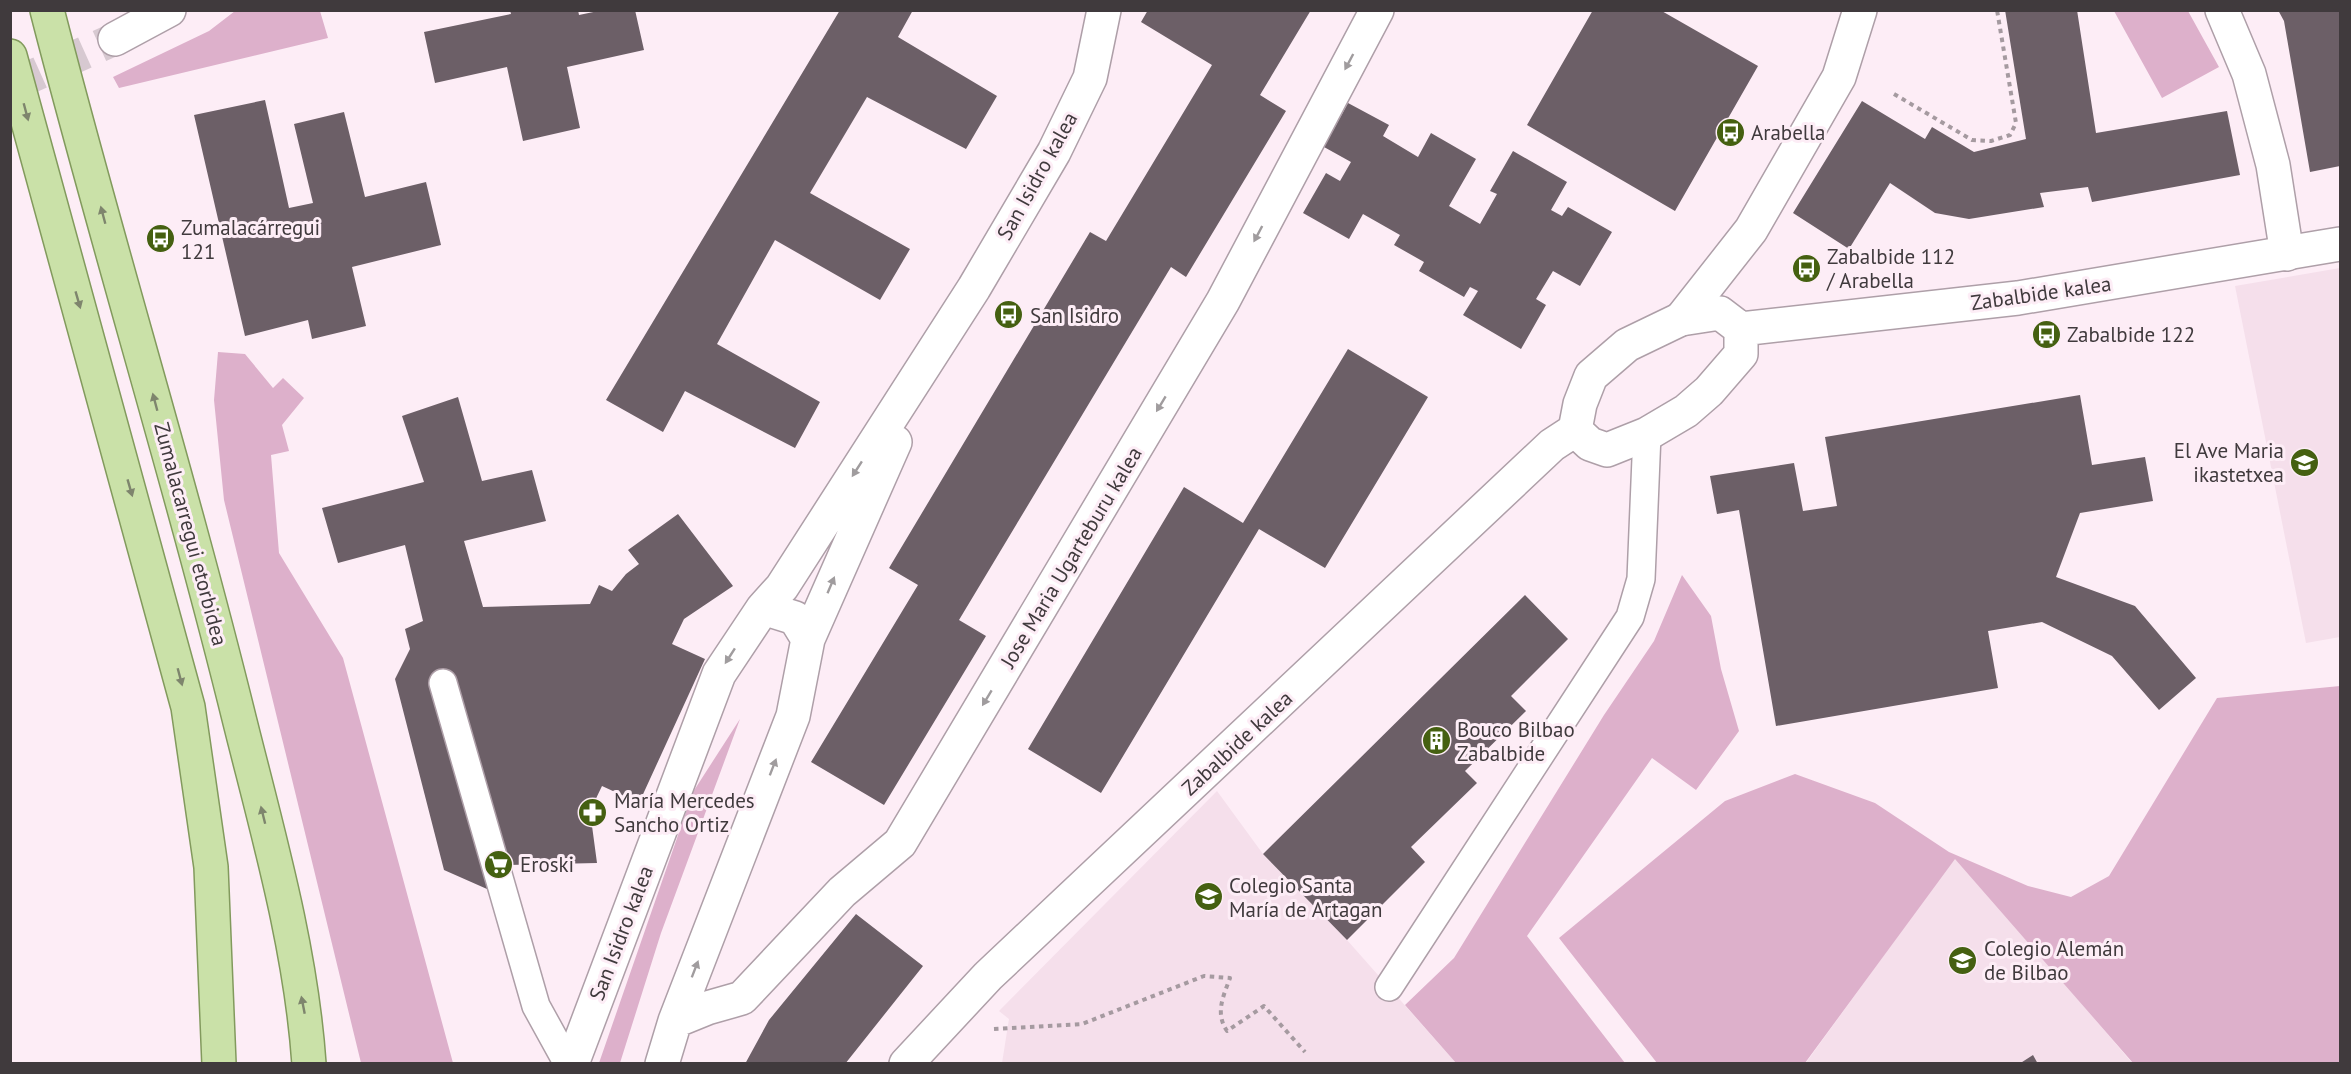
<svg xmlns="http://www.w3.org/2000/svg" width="2351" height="1074" font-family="'PT Sans',sans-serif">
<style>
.built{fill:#f5dfeb}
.green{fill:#ddb0cb}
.building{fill:#6c5f67}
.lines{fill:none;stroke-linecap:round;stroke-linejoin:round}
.minor-tunnel{stroke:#d7c9d1;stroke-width:33;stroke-dasharray:33 16;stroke-linecap:butt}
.service-casing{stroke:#ae9fa8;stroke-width:30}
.minor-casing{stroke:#ae9fa8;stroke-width:36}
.tertiary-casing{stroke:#ae9fa8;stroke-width:36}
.primary-casing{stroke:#829a5d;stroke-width:36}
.path{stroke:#a59aa0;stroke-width:4;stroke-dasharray:4.5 4.5;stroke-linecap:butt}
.service{stroke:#fff;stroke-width:27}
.minor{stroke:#fff;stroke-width:33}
.tertiary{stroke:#fff;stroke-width:33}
.primary{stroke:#cae1a8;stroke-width:33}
.oneway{fill:#a09c9e}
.oneway2{fill:#7e856d}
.labels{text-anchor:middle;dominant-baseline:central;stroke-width:6;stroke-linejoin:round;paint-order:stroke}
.poi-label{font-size:21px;fill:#403a3d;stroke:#fdedf6;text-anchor:start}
.street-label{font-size:21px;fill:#403a3d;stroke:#fdedf6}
</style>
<rect width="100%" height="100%" fill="#fdedf6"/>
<path class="built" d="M2340,268V637L2306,643L2235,286Z
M1217,791L1263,854L1347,940L1456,1063H1002L1009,1019L999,1011Z
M1956,856L2133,1064H1805Z"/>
<path class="green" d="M235,11H320L328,38L119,88L113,77L209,31Z
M2114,11H2188L2219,67L2162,98Z
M218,352L245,354L273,388L283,378L304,398L282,425L289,451L271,455L279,553L343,658L453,1063H361L224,500L214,400Z
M1682,575L1711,616L1721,669L1739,731L1696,790L1652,758L1527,936L1625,1063H1456L1405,1005L1454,958L1604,715L1654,641Z
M2340,686V1063H2133L1955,859L1805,1063H1657L1559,938L1725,801L1795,774L1875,803L1949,852L2028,886L2071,897L2109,876L2217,698Z
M740,719L661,933L620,1063H599L693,792Z"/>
<path class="building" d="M510,10H578L579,15L603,10H635L644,50L567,67L580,128L523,141L507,67L435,83L424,32L511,14Z
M840,10H913L898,37L997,96L966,149L867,97L810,193L910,249L880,300L775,240L717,344L820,402L795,448L685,391L663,432L606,400Z
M1148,10H1311L1260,95L1286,111L1186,277L1171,267L959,620L986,636L884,805L811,762L918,585L889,568L1090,232L1106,241L1212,65L1141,22Z
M1593,10H1660L1758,66L1675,211L1527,125Z
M2005,10H2077L2096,133L2227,111L2240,175L2092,202L2088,187L2040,193L2044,207L1969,219L1935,213L1890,183L1849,249L1793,213L1862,101L1925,139L1932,127L1974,152L2026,139Z
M2278,10H2340V166L2310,172L2284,21Z
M265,100L289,208L313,203L294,124L344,112L365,197L426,182L441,245L352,267L366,326L312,339L308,320L245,336L194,115Z
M1348,103L1389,125L1383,136L1418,157L1431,133L1476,159L1449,206L1480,224L1497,194L1490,191L1513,151L1567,182L1551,210L1562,216L1568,207L1612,232L1580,286L1553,271L1536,299L1546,305L1521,349L1463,315L1478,291L1470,287L1464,297L1419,271L1424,262L1394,245L1400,235L1363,214L1349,239L1303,213L1326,173L1340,181L1351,162L1324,147Z
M1348,349L1428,397L1325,568L1259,529L1101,793L1028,749L1184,487L1243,523Z
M2080,395L2092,465L2145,457L2153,501L2080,513L2056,577L2135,606L2196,678L2159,710L2112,656L2042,622L1988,631L1998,688L1776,726L1739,510L1717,514L1710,476L1794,463L1803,511L1837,506L1825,437Z
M458,397L482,481L532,470L546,521L464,541L483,607L590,604L599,585L612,591L626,574L639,564L628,550L678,514L733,586L684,619L672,644L705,659L639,803L602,786L590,811L597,863L507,865L487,889L444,870L395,679L410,649L405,629L423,621L405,545L338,563L322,508L424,482L402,416Z
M1525,595L1568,639L1511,696L1526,711L1465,771L1477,783L1411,847L1425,862L1347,940L1263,854Z
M856,914L923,966L845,1064H745L769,1020Z
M2033,1055L2038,1064H2019Z"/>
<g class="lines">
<path class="minor-tunnel" d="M10,86L115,39"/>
<defs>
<path id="service" d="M443,683L536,1006L568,1064
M1389,987L1630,617L1641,579L1647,434"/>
<path id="minor" d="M2222,10L2249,74L2273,165L2287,254
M115,39L169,10
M1681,319L1751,230L1839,77L1860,10
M808,639L895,442
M675,1021L707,1008L742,998L842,892L900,843L1223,301L1377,10
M572,1064L719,674L763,608L782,587L974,288L1054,152L1090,78L1104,10
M662,1064L675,1021L793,716L808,639L795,618L763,608"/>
<path id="tertiary" d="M1575,430L1590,444L1607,450L1647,434L1686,411L1709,391L1741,354V329
M906,1064L988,976L1552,445L1575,430L1580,404L1591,376L1627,345L1681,319L1720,313L1741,329L2018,298L2340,244"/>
<path id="primary" d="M47,10C108,248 181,483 240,722C268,834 301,948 309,1064
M10,56L188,707L211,867L219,1064"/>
</defs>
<use href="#service" class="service-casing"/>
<use href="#minor" class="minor-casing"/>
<use href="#tertiary" class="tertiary-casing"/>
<use href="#primary" class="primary-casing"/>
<path class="path" d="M1894,94L1972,140L1991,141L2010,135L2016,123L1997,10
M994,1029L1082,1024L1204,976L1230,978C1223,997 1215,1013 1227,1031L1264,1006L1305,1052"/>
<use href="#service" class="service"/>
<use href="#minor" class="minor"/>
<use href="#tertiary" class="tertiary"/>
<use href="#primary" class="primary"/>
</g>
<defs><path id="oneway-solid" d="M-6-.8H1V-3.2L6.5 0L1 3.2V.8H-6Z" transform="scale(1.5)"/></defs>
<g class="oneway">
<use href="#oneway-solid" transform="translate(1349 62) rotate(118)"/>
<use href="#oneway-solid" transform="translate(1258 234) rotate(118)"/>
<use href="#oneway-solid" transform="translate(1161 404) rotate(121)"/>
<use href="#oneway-solid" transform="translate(857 469) rotate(123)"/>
<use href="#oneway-solid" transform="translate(831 585) rotate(-67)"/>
<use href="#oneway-solid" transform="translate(730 656) rotate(123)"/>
<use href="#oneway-solid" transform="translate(987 698) rotate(121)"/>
<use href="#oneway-solid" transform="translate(773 767) rotate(-69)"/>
<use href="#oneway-solid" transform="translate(695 969) rotate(-69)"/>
</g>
<g class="oneway2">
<use href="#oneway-solid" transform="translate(26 112) rotate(75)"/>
<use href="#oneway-solid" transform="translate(103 215) rotate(-105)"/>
<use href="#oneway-solid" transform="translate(78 300) rotate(74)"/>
<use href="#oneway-solid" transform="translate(155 402) rotate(-105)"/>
<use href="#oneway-solid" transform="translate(130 488) rotate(74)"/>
<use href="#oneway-solid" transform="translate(180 677) rotate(75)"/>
<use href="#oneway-solid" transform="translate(263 815) rotate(-104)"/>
<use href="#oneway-solid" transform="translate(303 1005) rotate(-101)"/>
</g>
<defs>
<symbol id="bus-disc" viewBox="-11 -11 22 22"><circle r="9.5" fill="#456011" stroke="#fdedf6"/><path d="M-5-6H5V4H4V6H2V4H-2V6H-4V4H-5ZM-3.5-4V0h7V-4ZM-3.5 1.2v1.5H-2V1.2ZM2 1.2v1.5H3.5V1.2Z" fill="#fff"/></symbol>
<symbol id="school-disc" viewBox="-11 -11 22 22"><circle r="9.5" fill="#456011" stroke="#fdedf6"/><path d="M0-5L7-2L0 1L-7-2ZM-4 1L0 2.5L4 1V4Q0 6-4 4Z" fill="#fff"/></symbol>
<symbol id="building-disc" viewBox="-11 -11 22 22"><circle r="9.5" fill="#456011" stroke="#fdedf6"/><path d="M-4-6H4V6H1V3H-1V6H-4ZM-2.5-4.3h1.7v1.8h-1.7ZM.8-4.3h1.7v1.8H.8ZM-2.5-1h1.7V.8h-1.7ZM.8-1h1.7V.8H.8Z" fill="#fff"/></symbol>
<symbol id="pharmacy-disc" viewBox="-11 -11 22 22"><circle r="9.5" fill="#456011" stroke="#fdedf6"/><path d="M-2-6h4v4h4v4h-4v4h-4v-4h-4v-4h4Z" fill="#fff"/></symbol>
<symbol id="supermarket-disc" viewBox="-11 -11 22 22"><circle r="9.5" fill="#456011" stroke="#fdedf6"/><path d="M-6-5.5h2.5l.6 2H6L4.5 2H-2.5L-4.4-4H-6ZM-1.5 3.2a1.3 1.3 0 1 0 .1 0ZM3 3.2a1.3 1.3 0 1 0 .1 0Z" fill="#fff"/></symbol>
<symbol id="university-disc" viewBox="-11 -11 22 22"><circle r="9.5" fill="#456011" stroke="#fdedf6"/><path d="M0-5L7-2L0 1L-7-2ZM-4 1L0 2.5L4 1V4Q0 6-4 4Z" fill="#fff"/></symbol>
</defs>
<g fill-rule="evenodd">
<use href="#bus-disc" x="1714" y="116" width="33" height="33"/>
<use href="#bus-disc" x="144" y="222" width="33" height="33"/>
<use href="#bus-disc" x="1790" y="252" width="33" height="33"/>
<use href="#bus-disc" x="992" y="298" width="33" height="33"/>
<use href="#bus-disc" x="2030" y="318" width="33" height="33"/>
<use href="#school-disc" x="2288" y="446" width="33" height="33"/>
<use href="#building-disc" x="1420" y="724" width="33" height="33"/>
<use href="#pharmacy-disc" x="576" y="796" width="33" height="33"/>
<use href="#supermarket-disc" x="482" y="848" width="33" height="33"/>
<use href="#university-disc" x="1192" y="880" width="33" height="33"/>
<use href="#school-disc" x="1946" y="944" width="33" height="33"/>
</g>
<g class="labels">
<g class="poi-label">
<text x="1751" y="132">Arabella</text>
<text x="181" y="227">Zumalacárregui<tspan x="181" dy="24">121</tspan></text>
<text x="1827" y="256">Zabalbide 112<tspan x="1827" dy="24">/ Arabella</tspan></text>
<text x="1030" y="315">San Isidro</text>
<text x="2067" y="334">Zabalbide 122</text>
<text x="2284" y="450" text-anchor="end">El Ave Maria<tspan x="2284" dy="24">ikastetxea</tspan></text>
<text x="1457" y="729">Bouco Bilbao<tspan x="1457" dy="24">Zabalbide</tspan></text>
<text x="614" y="800">María Mercedes<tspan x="614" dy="24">Sancho Ortiz</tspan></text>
<text x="520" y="864">Eroski</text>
<text x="1229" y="885">Colegio Santa<tspan x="1229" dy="24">María de Artagan</tspan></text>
<text x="1984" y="948">Colegio Alemán<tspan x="1984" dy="24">de Bilbao</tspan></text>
</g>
<g class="street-label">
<text transform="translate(1037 176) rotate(-61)">San Isidro kalea</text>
<text transform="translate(2041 293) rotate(-8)">Zabalbide kalea</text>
<text transform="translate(191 534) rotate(75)">Zumalacarregui etorbidea</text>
<text transform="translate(1071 557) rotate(-59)">Jose Maria Ugarteburu kalea</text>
<text transform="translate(1237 743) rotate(-43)">Zabalbide kalea</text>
<text transform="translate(621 933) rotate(-69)">San Isidro kalea</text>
</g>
</g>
<rect width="2351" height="1074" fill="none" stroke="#403a3d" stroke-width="24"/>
</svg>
